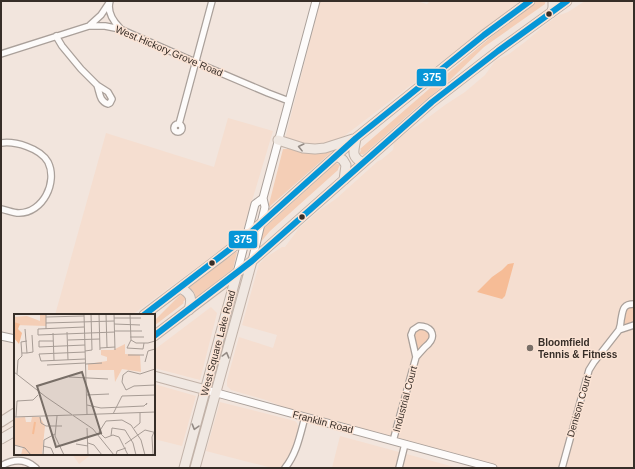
<svg xmlns="http://www.w3.org/2000/svg" width="635" height="469" font-family="Arial,sans-serif">
<style>
.built{fill:#f5ded0}
.green{fill:#f4ceb6}
.water{fill:#f6bc96}
.lines{fill:none;stroke-linecap:round;stroke-linejoin:round}
.minor-casing{stroke:#aaa09a;stroke-width:8}
.tertiary-casing{stroke:#aaa09a;stroke-width:9}
.trunk-casing{stroke:#c1b2a8;stroke-width:11}
.minor{stroke:#fdfbfa;stroke-width:5.5}
.tertiary{stroke:#fdfbfa;stroke-width:7}
.trunk{stroke:#f0e8e2;stroke-width:9}
.bus-1-casing{stroke:#fbe3d4;stroke-width:9}
.bus-1{stroke:#0696d7;stroke-width:6}
.oneway{stroke:#948b85}
.bus-dot{fill:#372e28;stroke:#fbe3d4;stroke-width:1.5}
.poi-dot{fill:#786e67;stroke:#fbe3d4;stroke-width:1.5}
.labels{text-anchor:middle;dominant-baseline:central;stroke-width:3;stroke-linejoin:round;paint-order:stroke}
.street-label{font-size:10px;fill:#372e28;stroke:#fbe3d4}
.poi-label{font-size:10px;font-weight:bold;fill:#372e28;stroke:#fbe3d4;text-anchor:start}
.inset-river{fill:none;stroke:#f6bc96;stroke-width:2}
.inset-road{fill:none;stroke:#a79c95;stroke-width:1}
.view{fill:#786e67;fill-opacity:0.15;stroke:#786e67;stroke-width:2}
.inset-edge{fill:none;stroke:#372e28;stroke-width:2}
.line-badge{stroke:#fbe3d4;stroke-width:1.5}
.badge-label{font-size:11px;text-anchor:middle;font-weight:bold;fill:#fff}
</style>
<rect width="100%" height="100%" fill="#f2e5dd"/>
<path class="built" d="M320,1H416L427,4L430,1H521L343,137L327,145L312,146L285,139Z
M585,1H634V468H497L283,410V407L266,400L231,390L227,386V380L239,337L273,348L277,335L242,325L259,264L265,258L282,247H285L299,228L320,210L337,198L378,161L381,160L393,150L394,143L408,131L417,126L445,105L465,92L485,75L495,61L509,54L525,42L539,30L557,16L568,12Z
M228,118L273,131L242,234L132,315H55L106,133L214,167Z
M211,307L217,313L200,380L154,368V350Z
M154,384L196,396L182,446L154,439Z
M220,402L295,421L297,423L299,429L296,443L287,461L282,468H272L206,451Z
M340,436L458,468H332Z
M72,454H92L79,464Z"/>
<path class="green" d="M537,1H546L545,3V4L484,47L449,81L415,109L363,155L362,154L359,155L361,150L360,149L429,89L515,17Z
M287,147L307,153L315,154L335,149L268,208L283,149H287Z
M336,163L340,165L338,169V170L270,231L259,244L263,229Z
M236,252H237L233,269L196,298L194,292L190,288V287Z
M180,295L185,296L186,299L183,302L184,303L154,326V321Z
M630,307H634V322L625,325L623,323L626,309Z
M420,329C438,331 428,341 420,348L418,349L417,347C415,339 410,334 420,329Z"/>
<path class="water" d="M514,263L505,296L502,299L477,292L492,277L502,270L508,264Z"/>
<g class="lines">
<defs>
<path id="minor" d="M110,1C107,11 113,21 120,28
M90,25L101,15L109,3
M56,36L62,46L81,69L97,85L108,92L112,99L110,103L108,104C99,101 100,93 97,85
M1,54L89,26H105L120,29L195,62L268,93L289,101
M179,124L212,1
M174 128a4 4 0 1 1 8 0a4 4 0 1 1-8 0Z
M1,143C15,141 40,148 48,162C58,182 43,213 19,213C13,213 7,210 1,209
M634,304C622,304 623,311 621,320C621,323 620,327 619,330L634,325
M419,326C424,326 428,327 431,331C435,338 430,343 425,347C422,350 419,354 416,357L411,335L413,330Z
M393,441L416,357
M1,466C13,459 25,458 36,468
M285,468C297,453 300,435 305,417
M399,468L405,444
M562,468L589,370L594,362L619,330"/>
<path id="tertiary" d="M252,261L265,207L263,198L316,1
M237,273L255,204L263,198
M1,336L15,339
M206,390L493,468"/>
<path id="trunk" d="M551,13L553,8V1
M356,138C354,151 350,156 363,163
M278,140L303,148L315,149L325,148L353,139
M337,156L343,160L346,165L344,180
M180,288C192,294 192,299 189,310
M144,315L223,255L247,236L356,138L484,35L530,1
M154,336L228,280L252,261L432,102L498,51L567,1
M154,376L206,390
M1,422L15,413
M1,439L15,431
M184,468L237,273
M195,468L252,261"/>
</defs>
<use href="#minor" class="minor-casing"/>
<use href="#tertiary" class="tertiary-casing"/>
<use href="#trunk" class="trunk-casing"/>
<use href="#minor" class="minor"/>
<use href="#tertiary" class="tertiary"/>
<use href="#trunk" class="trunk"/>
<defs>
<path id="bus-1" d="M144,315L247,236L356,138L484,35L530,1
M154,336L252,261L432,102L498,51L567,1"/>
</defs>
<use href="#bus-1" class="bus-1-casing"/>
<use href="#bus-1" class="bus-1"/>
</g>
<defs><path id="oneway-chevron" d="M-2-3.5L2.5 0L-2 3.5" fill="none" stroke-width="1.6" stroke-linecap="round" stroke-linejoin="round"/></defs>
<g class="oneway">
<use href="#oneway-chevron" transform="translate(301 147) rotate(-166)"/>
<use href="#oneway-chevron" transform="translate(226 355) rotate(-75)"/>
<use href="#oneway-chevron" transform="translate(195 427) rotate(106)"/>
</g>
<g class="bus-dot">
<circle cx="549" cy="14" r="3.5"/>
<circle cx="302" cy="217" r="3.5"/>
<circle cx="212" cy="263" r="3.5"/>
</g>
<circle class="poi-dot" cx="530" cy="348" r="4"/>
<g class="labels">
<g class="street-label">
<text transform="translate(169 51) rotate(23)">West Hickory Grove Road</text>
<text transform="translate(218 343) rotate(-75)">West Square Lake Road</text>
<text transform="translate(405 399) rotate(-75)">Industrial Court</text>
<text transform="translate(579 406) rotate(-74)">Denison Court</text>
<text transform="translate(323 422) rotate(15)">Franklin Road</text>
</g>
<g class="poi-label">
<text x="538" y="342">Bloomfield<tspan x="538" dy="12">Tennis &amp; Fitness</tspan></text>
</g>
</g>
<g transform="translate(14 314)">
<rect width="141" height="141" fill="#f2e5dd"/>
<path d="M26,0H32V12L0,11V3L13,2L26,7ZM111,30V40L126,41L127,58L108,55L101,68L100,56H74V50L93,47V43L87,41V36H99ZM11,103L12,108H17L18,103H26L31,112L28,141H7L9,133L0,131V104Z" fill="#f4ceb6"/>
<path d="M0,8L6,10L4,15L8,19L5,30L0,24Z" fill="#f6bc96"/>
<path class="inset-river" d="M19,120L21,108"/>
<path class="inset-road" d="M32,0V15M70,0L73,100M85,0L86,36M92,0L93,33M100,0L101,36M116,0L117,26L113,34L129,35L130,29M32,3L70,2M100,4H127M32,9L100,7M100,10L126,11M70,13L24,15V21L101,18M101,17H128M53,18L54,46M39,19L40,46M116,23H130M54,26L86,25M117,26L122,29H134L141,27M39,27H25V33L71,31M86,34L101,33M71,37L78,36L77,0M71,38L25,40L27,47L71,45M8,39H13L11,15M13,39L19,38L18,21M114,41H130M131,48L134,37L141,35M72,50L88,49M33,51L71,49M141,55L126,60L114,57L109,61L108,68L112,76L120,72L141,71M0,58L32,83L79,115L100,141M3,60L4,46L8,42L7,28L13,27M55,63L94,65M72,81L95,80M73,91L87,94L130,92L133,89L132,91M99,100L108,82L141,81M59,101L141,98M43,102L41,122L50,141M0,103L58,101M2,103L3,87L19,86L24,81M26,103L27,109L32,112H48M73,114L74,141M120,114L126,109V99M97,122L98,114L111,116L119,129L122,141M74,129L80,131L88,141M62,130L74,132M111,130L131,116L139,118M0,131L11,134L17,141M29,132L37,134L40,141M29,141L30,126L41,120M102,141L103,137L112,134M114,141L105,123L99,121L91,124L85,118L92,107L108,106L117,111L127,126L131,141M139,141L138,123L141,115"/>
<path class="view" d="M68,58L87,119L42,133L23,72Z"/>
<rect width="141" height="141" class="inset-edge"/>
</g>
<g class="line-badge">
<rect x="416" y="68" width="31" height="19" rx="4" fill="#0696d7"/>
<rect x="228" y="230" width="30" height="19" rx="4" fill="#0696d7"/>
</g>
<g class="badge-label">
<text x="432" y="81">375</text>
<text x="243" y="243">375</text>
</g>
<rect width="635" height="469" fill="none" stroke="#372e28" stroke-width="4"/>
</svg>
